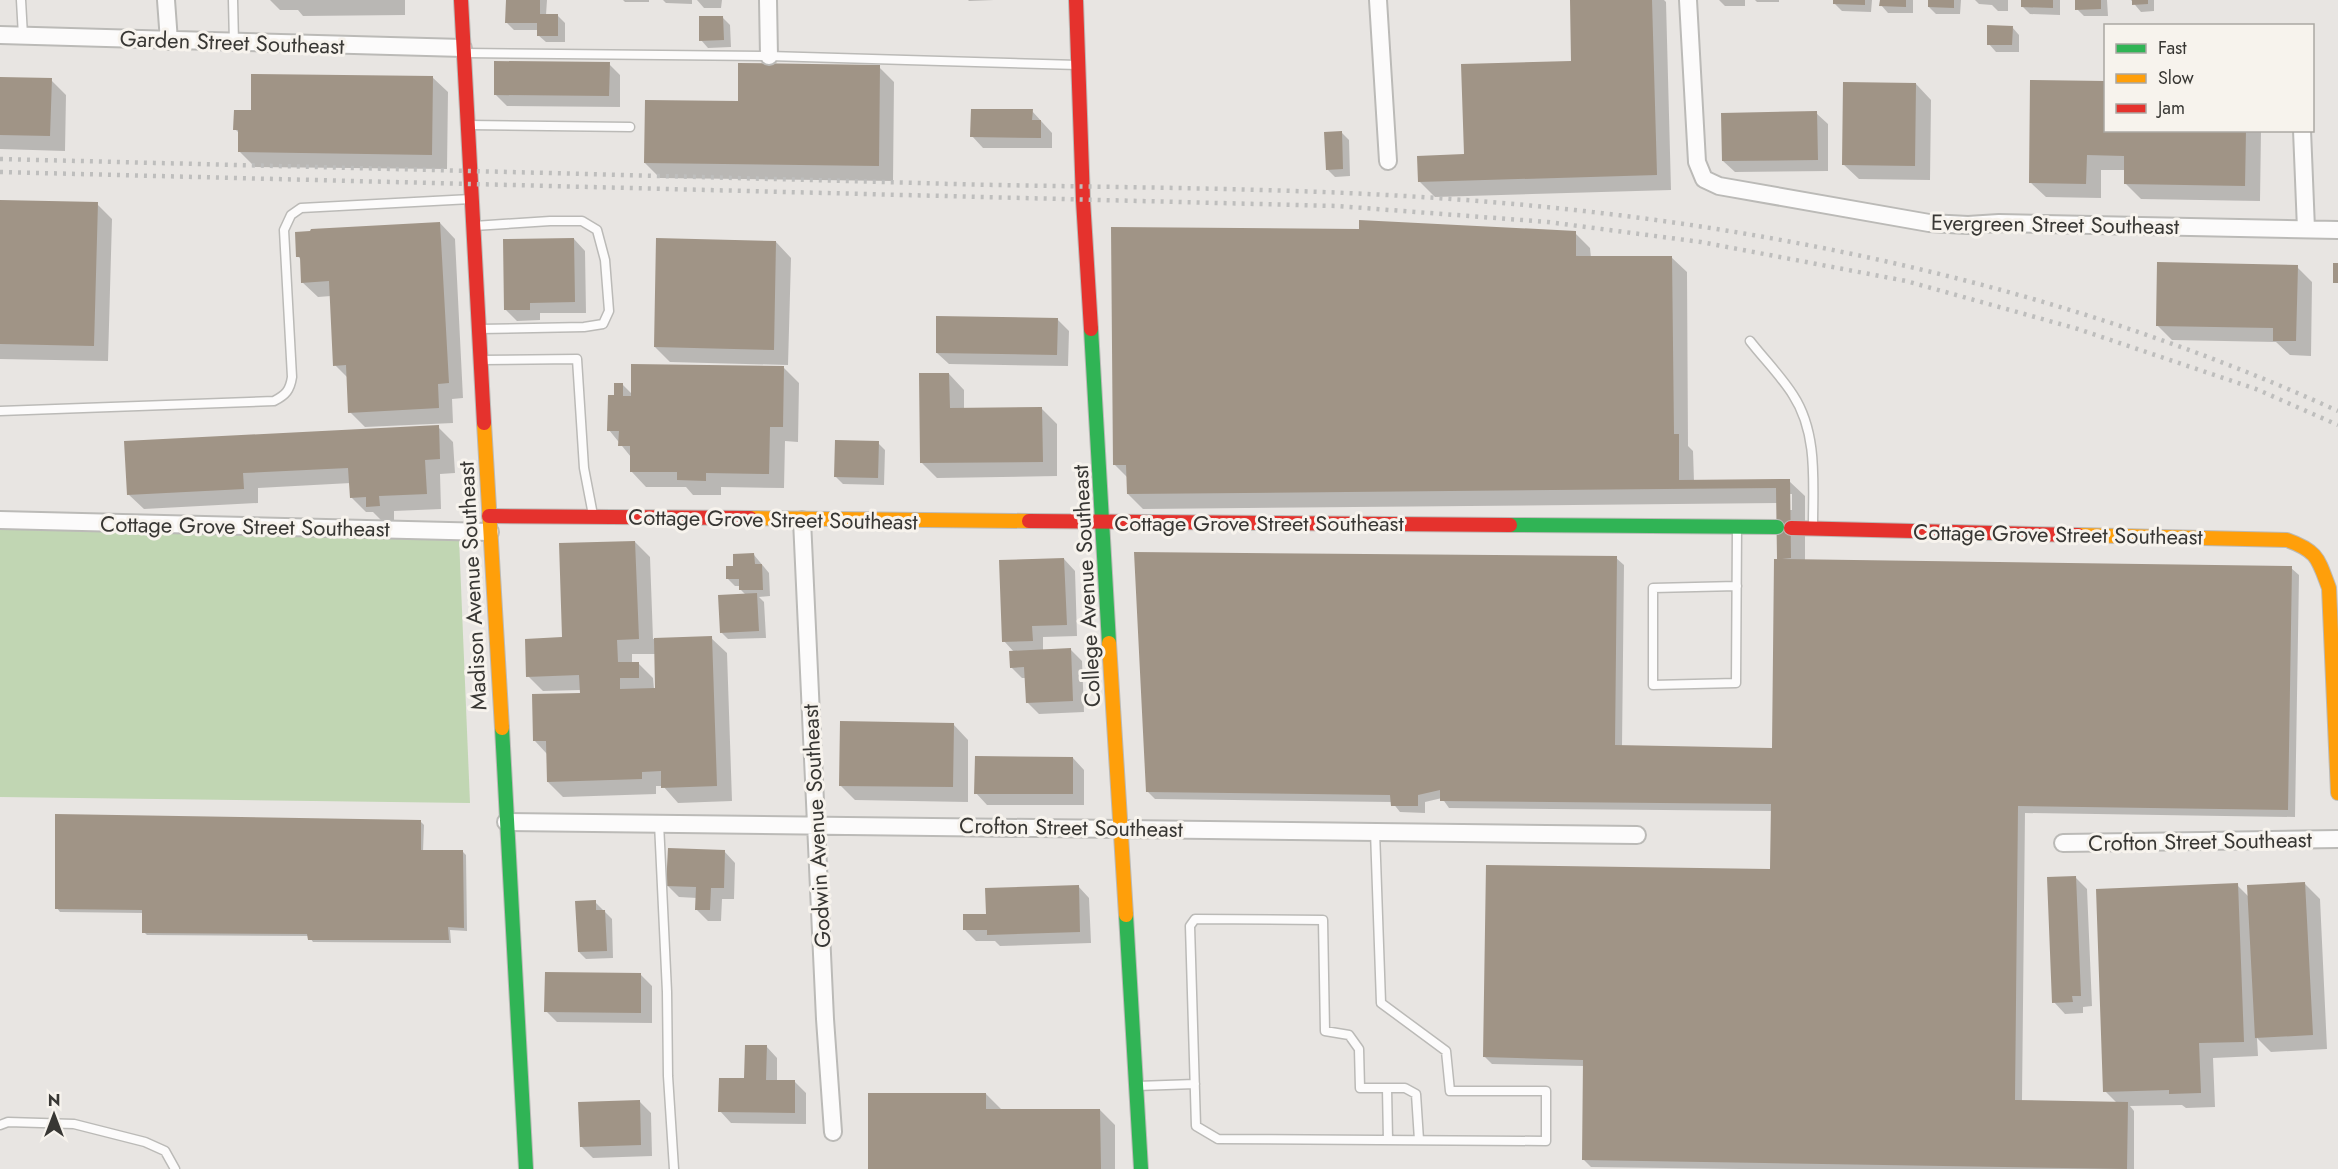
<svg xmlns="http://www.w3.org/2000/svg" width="2338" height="1169" font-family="Jost,sans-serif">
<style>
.green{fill:#c1d6b3}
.shadow{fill:#0003;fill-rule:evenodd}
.building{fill:#a09486}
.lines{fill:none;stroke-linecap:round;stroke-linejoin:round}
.lane-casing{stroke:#bbbab7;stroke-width:11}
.street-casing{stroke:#bbbab7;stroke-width:20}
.fast-casing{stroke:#bbbab7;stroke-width:16}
.slow-casing{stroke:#bbbab7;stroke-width:16}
.jam-casing{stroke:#bbbab7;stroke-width:16}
.lane{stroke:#fcfbfb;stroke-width:8}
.street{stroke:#fcfbfb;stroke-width:16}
.fast{stroke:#30b455;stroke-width:14}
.slow{stroke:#ff9f0a;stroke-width:14}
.jam{stroke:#e5322d;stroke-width:14}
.rail{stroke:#bebebd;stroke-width:4.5;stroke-dasharray:3 6;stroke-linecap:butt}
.labels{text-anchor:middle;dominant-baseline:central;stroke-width:6;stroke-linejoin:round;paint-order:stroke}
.street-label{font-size:22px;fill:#383734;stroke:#f7f3ed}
</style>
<rect width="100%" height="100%" fill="#e8e5e2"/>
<path class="green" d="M0,527L459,538L470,803L0,797Z"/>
<path class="shadow" d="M270,0H405V15L303,16L298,10H280Z
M507,0H547L546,15H557L565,23V42H546L538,35V30H514L507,23Z
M623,0H649V2H625Z
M663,0H692V4L666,3Z
M697,0H722L721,8H704Z
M968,0H994L969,1Z
M1571,0H1664L1666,2L1671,190L1435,197L1419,181L1465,156L1573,63Z
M1719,0H1745V6H1725Z
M1755,0H1779V2H1757Z
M1835,0H1872L1871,12L1842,11L1835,4Z
M1881,0H1913V13H1888L1881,5Z
M1929,0H1961L1960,14H1936L1929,7Z
M1975,0H2008V11H1998L1992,5L1979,4Z
M2023,0H2060V15L2030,14L2022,6Z
M2076,0H2107L2108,16H2084L2077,9Z
M2131,0H2154V11L2141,12Z
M722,17L730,25L731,47L708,48L701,40Z
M2012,27L2019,35V52H1996L1989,44Z
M609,64L620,75V107L507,106L495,94Z
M879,67L894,82L893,181L660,178L645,163Z
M432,77L448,92L447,169L255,167L240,152V134L235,129L252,112Z
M0,79L51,80L66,95L65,151L0,149Z
M1916,84L1931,100L1930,180L1859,179L1843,164Z
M1032,111L1052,133V148H983L972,136Z
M1816,113L1828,124V171L1735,172L1723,161Z
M2106,130H2261L2260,201L2141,199L2125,183L2126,170H2101V198L2046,197L2030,182Z
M1341,132L1349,140L1350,176L1335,177L1327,169Z
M0,201L97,204L112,219L108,361L0,359Z
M440,223L455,239L463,398L452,399L453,423L365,427L350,412L348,378L335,365L331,296L318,297L302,282L301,260L298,256Z
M1575,233L1590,248L1591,258L1671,257L1687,272L1688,446L1693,451L1694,482L1789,481L1805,496V561L2291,568L2299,575L2295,817L2025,813L2022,1101L2117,1103L2105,1091L2237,885L2249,897L2305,884L2320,899L2327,1049L2271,1052L2257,1038L2258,1056L2213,1058L2215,1107L2186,1108L2182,1105L2130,1106L2134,1111V1169H1740L1591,1167L1583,1159L1585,1066L1492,1064L1485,1057L1771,871L1773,811L1449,808L1442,798L1425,802V813L1400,812L1392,802L1155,799L1147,791L1616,558L1624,565L1622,747L1773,750L1781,561L1778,503L1143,509L1128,494V478L1114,464ZM1789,494H1792V510H1789Z
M574,239L585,251L586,313H540V320L517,321L505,309Z
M776,242L791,258L788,365L670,362L655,347Z
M2297,267L2312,282L2311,356L2290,355L2276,342L2172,340L2157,325Z
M1057,319L1069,331L1068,366L949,364L937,353Z
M784,368L799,383L798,442L785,441L784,488L721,487V495H693L686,487H646L631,471V457L609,430L615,396L622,384L632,394Z
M949,374L964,390V410L1042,409L1057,424V476L937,478L922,463Z
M438,427L453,442L455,473L440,474L441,509L394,511V521L383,522L373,512H366L351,497V483L258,488V503L144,509L128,494Z
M878,443L885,450L884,485L843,484L836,477Z
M635,542L650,557L653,639L711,638L727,653L732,801L678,803L663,786H656V794L563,797L548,782L547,754L535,741L581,694V690L543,691L528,676L563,639ZM632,654H656L657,689H654L653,678L638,663H632Z
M754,555L769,573L770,596L759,597L764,602L766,638L728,639L721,632L746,595L741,590V586H735L728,579L735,567Z
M1064,559L1075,571L1077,636L1043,637V651L1071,650L1082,661L1084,712L1039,714L1027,702L1026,678H1022L1011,667L1014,652L1004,641Z
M953,724L968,740V802L855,800L840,785Z
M1073,758L1084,770V805H987L976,793Z
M420,821L424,825L423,852H463L466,855L467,931L450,930L451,943L313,942L309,936L147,935L144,932V913L60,912L57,908Z
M724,851L735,863L734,899H722L721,921H708L696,909L697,898L679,897L668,886Z
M2075,877L2087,889L2092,1006L2083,1007V1013L2065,1014L2054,1002Z
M1078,886L1089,898L1091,943L1000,946L995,941H976L965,930L987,915Z
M595,902L612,919L613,958L586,959L579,952Z
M641,975L652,986V1023L557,1022L546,1011Z
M766,1046L777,1058V1082H795L806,1093V1124L731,1123L720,1111L746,1080Z
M986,1094L1001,1109L1100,1110L1115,1125V1169H870Z
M640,1102L651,1113L652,1156L593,1158L581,1146Z"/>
<path class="building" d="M506,0H540V14H558V36H537V23H505Z
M1570,0H1652L1657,175L1418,182L1417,156L1464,154L1461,64L1571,61Z
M1833,0H1865V5L1833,4Z
M1880,0H1906V7L1879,6Z
M1928,0H1954V8L1928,7Z
M2021,0H2053V8L2021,7Z
M2075,0H2101V9L2075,10Z
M2132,0H2148V4L2132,5Z
M699,16H723L724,40L699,41Z
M1987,25L2013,26L2012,45H1987Z
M494,61L610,62L609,96L494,95Z
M738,63L880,65L879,166L644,163L645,100L738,101Z
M251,74L433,76L432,155L238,152V130H233L234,110H251Z
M0,77L52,78L50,136L0,135Z
M2030,80L2106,81V130H2246L2245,186L2124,184V156L2087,155L2086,184L2029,183Z
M1843,82L1916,83L1915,166L1842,165Z
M971,109H1033L1032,120H1041V138L970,137Z
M1817,111L1818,160L1722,161L1721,113Z
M1342,131L1343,169L1326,170L1324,132Z
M0,200L98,202L94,346L0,344Z
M1359,220L1576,231V256H1672L1674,434H1679V480L1790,479L1791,558L1782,559L2292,566L2288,810L2018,806L2015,1100L2128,1102L2127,1169L1582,1160L1583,1060L1483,1057L1486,865L1770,869L1771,804L1440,801V790L1418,795V806H1391L1390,795L1146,792L1134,552L1617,556L1615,745L1772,748L1774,559H1777L1776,488L1127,494L1126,465H1113L1111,227L1359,229Z
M440,222L449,383L438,384L439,408L348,413L346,365L333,366L329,281L301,283L300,257H296L295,232L310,231L311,229Z
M574,238L575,302L530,303V310H504L503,239Z
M656,238L776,241L774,350L654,347Z
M2157,262L2298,265L2296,341H2273V328L2156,326Z
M2333,263H2338V283H2333Z
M936,316L1058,318L1057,355L936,353Z
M631,364L784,366L783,427H770L769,474L706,473V481L677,480V472H630V446H618L619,431H607L608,395H614V383H623V396H631Z
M919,373H949L950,408L1042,407L1043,462L920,463Z
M439,425L440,459L425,460L427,494L379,496L380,506L366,507V497L350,498L348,468L243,473L244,489L127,495L124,441Z
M835,440L879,441L878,478L834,477Z
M635,541L639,639L617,640L618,662H639V678H620V689L655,688L654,638L712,636L717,786L661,788V771L642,772V779L547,782L546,741H533L532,694L580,693L579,675L526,677L525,639L562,637L559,543Z
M754,553L755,564H762L763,590H739V579H726V566H733V554Z
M1064,558L1067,625L1032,626L1033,641L1002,642L999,560Z
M757,593L759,631L720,633L718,595Z
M1071,648L1073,701L1026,703L1024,667L1010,668L1009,651Z
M840,721L954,723L953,787L839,786Z
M975,756L1073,757V794H974Z
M55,814L421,820V850H463L464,928L448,927L449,940H308L307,934L142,933V910L55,909Z
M668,848L725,850L724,888H711L710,910H695L696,887L666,886Z
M2076,876L2081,996H2072L2073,1002L2052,1003L2047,877Z
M2305,882L2313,1035L2255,1038L2247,885Z
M2238,883L2244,1042L2199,1043L2201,1093L2169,1094V1090L2103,1092L2096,889Z
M1079,885L1080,932L987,935V930H963V914H986L985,888Z
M596,900V910H605L607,951L578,952L575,901Z
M545,972L641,973V1013L544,1012Z
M745,1045H767L766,1080H795V1113L718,1112L719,1078H744Z
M868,1093H986V1109H1100L1101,1169H868Z
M640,1100L641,1145L580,1147L578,1102Z"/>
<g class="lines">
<defs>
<path id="lane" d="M21,0L23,36
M233,0L234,43
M464,53L769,56L1078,65
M468,125L630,127
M474,226L550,221H582L597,230L605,260L609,311L603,324L584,327L479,329
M1750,341C1764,359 1781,376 1793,395C1818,433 1813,483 1813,526
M481,360L577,359L584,468L593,515
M0,411L274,401C286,395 290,390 292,377L284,230L291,215L301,208L471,199
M1737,586L1653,588V685L1736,683L1737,527
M659,823L667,992L668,1076L674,1169
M1375,831L1381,1003L1446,1051L1450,1091H1546V1141L1218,1139L1196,1126L1190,926L1195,919L1323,920L1325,1031L1349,1035L1359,1049L1360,1088H1405L1416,1094L1419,1140
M1137,1086L1195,1084
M1387,1088L1388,1140
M0,1125L8,1122L74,1124L145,1142L165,1151L175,1169"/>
<path id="street" d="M166,0L169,41
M768,0L769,56
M1378,0L1388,161
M1688,0L1697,162L1704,179L1719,186L1929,223L1968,225L1999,223L2338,230
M0,35L463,48
M2302,130L2306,229
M0,520L490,532
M802,520L825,1019L833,1132
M506,822L1637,835
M2063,843L2338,839"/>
<path id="fast" d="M1091,329L1109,643
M1510,525L1777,527
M502,728L526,1169
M1126,915L1141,1169"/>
<path id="slow" d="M484,423L502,728
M750,518L1029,521
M2078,535L2287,540C2318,551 2318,559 2329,588L2338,793
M1109,643L1126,915"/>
<path id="jam" d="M461,0L484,423
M1076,0L1083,200L1091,329
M489,516L750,518
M1029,521L1510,525
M1791,528L2078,535"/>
</defs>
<use href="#lane" class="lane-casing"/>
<use href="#street" class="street-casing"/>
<use href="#fast" class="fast-casing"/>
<use href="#slow" class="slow-casing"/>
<use href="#jam" class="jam-casing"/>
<use href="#lane" class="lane"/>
<use href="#street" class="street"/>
<use href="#fast" class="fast"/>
<use href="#slow" class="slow"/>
<use href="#jam" class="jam"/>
<path class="rail" d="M0,159C317,167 635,175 952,184C1118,188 1285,187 1451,199C1755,220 2061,285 2338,411
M0,172L1337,206L1548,222L1701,242L1906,281L2078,329L2256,389L2338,425"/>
</g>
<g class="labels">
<g class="street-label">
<text transform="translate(232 42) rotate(2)">Garden Street Southeast</text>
<text transform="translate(2055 224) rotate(1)">Evergreen Street Southeast</text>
<text transform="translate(773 519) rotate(1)">Cottage Grove Street Southeast</text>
<text x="1259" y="523">Cottage Grove Street Southeast</text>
<text transform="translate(245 526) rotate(1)">Cottage Grove Street Southeast</text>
<text transform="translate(2058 534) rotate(1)">Cottage Grove Street Southeast</text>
<text transform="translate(472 586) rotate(-93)">Madison Avenue Southeast</text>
<text transform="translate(1086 586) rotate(-93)">College Avenue Southeast</text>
<text transform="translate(816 826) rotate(-93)">Godwin Avenue Southeast</text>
<text transform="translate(1071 827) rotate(1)">Crofton Street Southeast</text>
<text transform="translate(2200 841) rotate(-1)">Crofton Street Southeast</text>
</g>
</g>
<rect x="2104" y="24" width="210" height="108" fill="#f7f3ed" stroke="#aba8a3" stroke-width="1.5"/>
<rect x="2116" y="44" width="30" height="9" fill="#30b455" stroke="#aba8a3" stroke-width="1.5"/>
<text x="2158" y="54" font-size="18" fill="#383734">Fast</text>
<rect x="2116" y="74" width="30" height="9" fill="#ff9f0a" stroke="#aba8a3" stroke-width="1.5"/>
<text x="2158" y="84" font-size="18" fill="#383734">Slow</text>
<rect x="2116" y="104" width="30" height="9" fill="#e5322d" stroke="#aba8a3" stroke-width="1.5"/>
<text x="2158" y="114" font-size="18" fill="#383734">Jam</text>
<g transform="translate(54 1115)" stroke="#f7f3ed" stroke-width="4.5" paint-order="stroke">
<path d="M0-4.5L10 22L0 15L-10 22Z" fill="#383734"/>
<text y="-9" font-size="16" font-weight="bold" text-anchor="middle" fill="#383734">N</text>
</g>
</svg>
